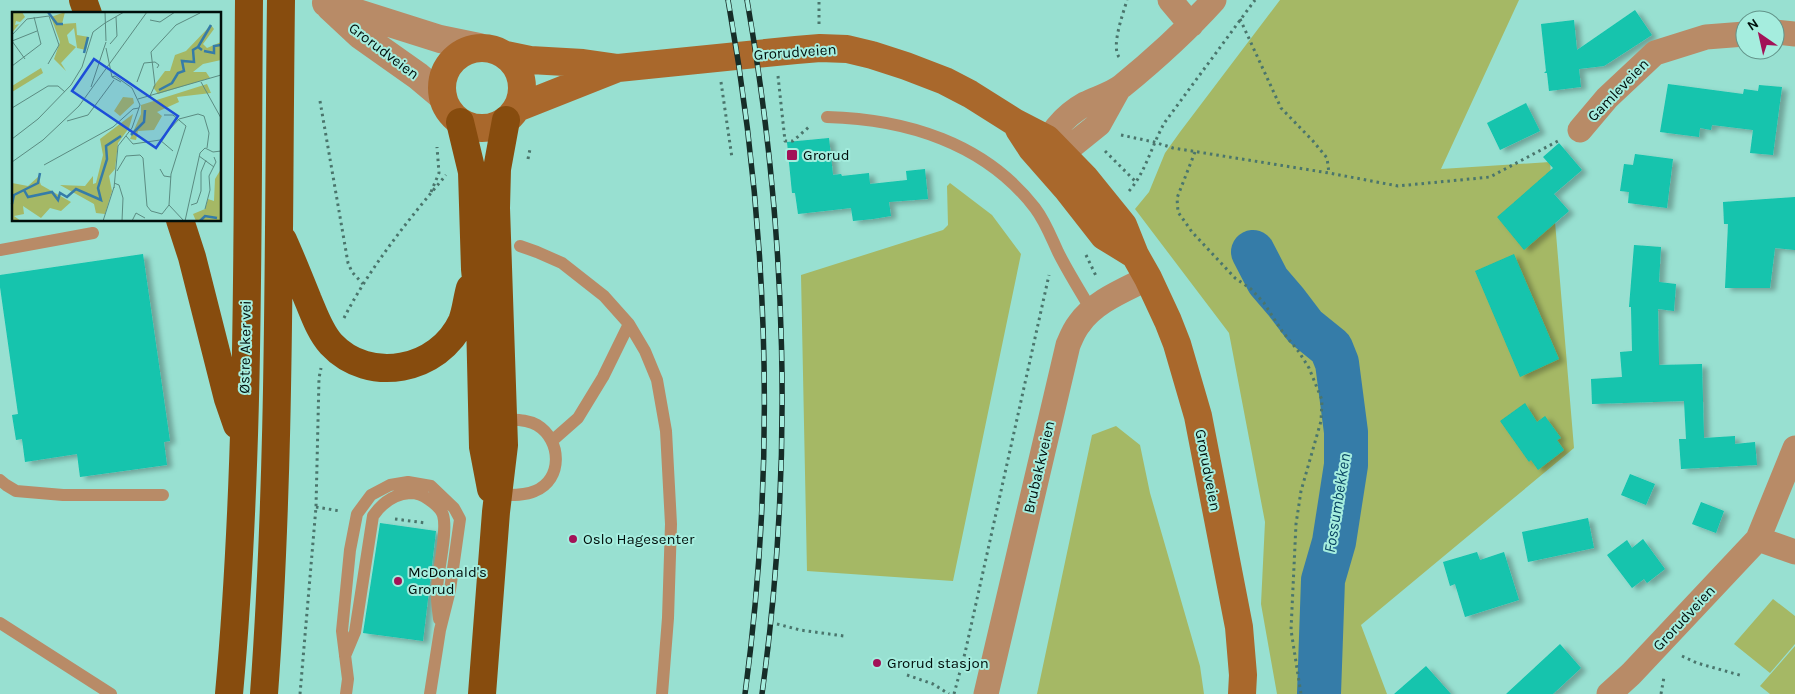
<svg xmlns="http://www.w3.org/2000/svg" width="1795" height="694" font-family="Karla,sans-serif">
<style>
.green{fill:#a5b865}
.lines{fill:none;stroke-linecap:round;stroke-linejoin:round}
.river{stroke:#357ca8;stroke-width:44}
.building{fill:#12c4ad;filter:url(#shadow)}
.path{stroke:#4a756c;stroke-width:3;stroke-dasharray:2.5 4;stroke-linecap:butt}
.service{stroke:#b88b67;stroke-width:12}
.minor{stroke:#b88b67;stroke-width:25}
.tertiary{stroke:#b88b67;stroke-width:28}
.secondary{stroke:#a9682c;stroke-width:28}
.trunk{stroke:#874c0e;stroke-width:28}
.rail-casing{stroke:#162d28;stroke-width:5.5}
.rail{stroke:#a5edde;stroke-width:4;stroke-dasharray:11;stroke-linecap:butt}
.poi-dot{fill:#a21257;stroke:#a5edde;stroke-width:2}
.labels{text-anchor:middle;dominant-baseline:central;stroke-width:4;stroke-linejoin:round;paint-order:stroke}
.street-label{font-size:15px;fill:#000f0c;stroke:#a5edde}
.poi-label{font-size:15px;fill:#000f0c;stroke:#a5edde;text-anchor:start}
.water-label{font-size:16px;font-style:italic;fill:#033e5e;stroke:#a5edde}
.inset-river{fill:none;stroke:#357ca8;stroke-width:2.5}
.inset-road{fill:none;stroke:#5b8c82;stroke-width:1}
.view{fill:#1d4ed8;fill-opacity:0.15;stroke:#1d4ed8;stroke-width:2.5}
.inset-edge{fill:none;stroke:#000f0c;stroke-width:2.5}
</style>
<defs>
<filter id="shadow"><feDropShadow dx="5.5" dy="3" stdDeviation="2.5" flood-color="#0004"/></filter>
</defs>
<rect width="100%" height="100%" fill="#98e0d1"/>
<path class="green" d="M1280,0H1519L1441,169L1550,162L1574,448L1361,625L1387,694H1277L1261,604L1265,522L1229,333L1135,209L1149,192L1165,153L1180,132Z
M950,183L992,215L1021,254L953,581L807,571L801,275L943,230L948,225L947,186Z
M1116,426L1140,445L1150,493L1200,666L1204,694H1037L1092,435Z
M1773,599L1795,616V644L1770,673L1734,644Z
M1795,646V694H1770L1760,686Z"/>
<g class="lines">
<path class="river" d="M1253,252L1268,281L1286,302L1305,327L1331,348L1337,363L1346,432V465L1334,542L1323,580L1319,694"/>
</g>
<path class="building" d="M1635,10L1652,35L1604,66L1579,69L1581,87L1549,91L1547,73H1544L1546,71L1541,24L1574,20L1577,50Z
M1668,84L1743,94L1744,89L1758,91L1759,85L1782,87L1773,155L1750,153L1753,130L1712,125L1711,130L1700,128L1699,137L1660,132Z
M1526,103L1540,131L1500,150L1487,123Z
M829,138L833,175L841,174L842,176L869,173L870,184L907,180L906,171L925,169L928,199L889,202L891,216L873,219L853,221L851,208L798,214L795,193H792L787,142Z
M1559,143L1582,170L1554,194L1569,211L1524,250L1497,217L1553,168L1543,157Z
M1635,154L1673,159L1667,208L1628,203L1629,192L1620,191L1624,164L1633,165Z
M1795,197V250L1775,248L1770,288H1725L1728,224H1724L1723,202Z
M1634,245L1661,247L1659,282L1676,284L1674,311L1658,309L1659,365L1702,364L1704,438L1735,436V444L1755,442L1757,465L1681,469L1679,439H1686L1684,401L1592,404L1591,379L1622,377L1620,352L1632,351L1631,307H1629Z
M143,254L170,441L164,442L167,465L80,477L77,454L25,462L22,439L16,440L12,415L18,414L0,287V275Z
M1514,254L1559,359L1520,377L1475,271Z
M1525,403L1537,422L1545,416L1561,438L1557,440L1564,450L1538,470L1531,460L1529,462L1500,421Z
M1630,474L1655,484L1646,505L1621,495Z
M1701,502L1724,511L1716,533L1692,524Z
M1588,518L1594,548L1528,562L1522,532Z
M380,523L436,531L423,641L363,633Z
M1643,539L1665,569L1647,583L1644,579L1632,588L1607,555L1627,540L1632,548Z
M1477,552L1480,560L1504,552L1519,600L1465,617L1455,584L1450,586L1443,562Z
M1560,644L1581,668L1553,694H1506Z
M1426,666L1451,694H1394Z"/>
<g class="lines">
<path class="path" d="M1240,19L1281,108L1313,141L1327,158L1329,173
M819,24V0
M1119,57C1111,46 1123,14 1127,0
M778,76L785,141H793L810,126
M721,82L732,158
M320,101L348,263L352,272L363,284
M1121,135L1154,142L1173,148L1329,173L1398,186L1490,177L1558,141
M1105,151L1136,182
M1195,152L1177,198L1178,212L1192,232L1235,278L1251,289L1264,303L1282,331L1299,352L1309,368L1322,400L1321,421L1301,491L1296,524L1291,630L1301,694
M528,159L530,149
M1129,191C1146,172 1152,144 1165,122L1255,0
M431,192L439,173L437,147
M1086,255L1097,278
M344,318C370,267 409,219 446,175
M316,507L340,511
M395,519L426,523
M777,624L800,630L844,636
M1682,656L1697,663L1743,676
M907,675L933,684L949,694
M300,694L316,507L319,378L321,368
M954,694L965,653L1049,275
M1661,694L1664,677"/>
<path class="service" d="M827,117C906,119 985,143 1035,208C1045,221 1051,237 1058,252C1068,272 1080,291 1092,311
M520,246L537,252L562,263L604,296L629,324L645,351L657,380L666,431L671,524L668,618L662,694
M0,250L93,233
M553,440L578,418L603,377L629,324
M0,480L6,485L16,491L63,495H163
M497,495C509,495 524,496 535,491C563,480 562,440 537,425C527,419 514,420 503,419
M0,623L111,694
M345,656L355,632L373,516C382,503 393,494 410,493C416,493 423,495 428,499C434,503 441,509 443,515C448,531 438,570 437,588C436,598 438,609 439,619
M346,694L348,679L342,631L350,550L357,514L371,495L390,485L408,482L431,486L454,508L460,519L450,590L440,630L430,694"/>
<path class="minor" d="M1170,0L1191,25
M1775,32L1795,34
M1119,88L1099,124L1063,153L1054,157L1041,159C1045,137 1065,115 1085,104C1097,98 1112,94 1122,86C1155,59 1186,31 1214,0
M1580,130L1607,98L1655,53L1706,37L1745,34
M1758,539L1795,552
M986,694L1068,345C1071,338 1074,330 1079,324C1095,301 1125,290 1148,278
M1609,694L1631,674L1758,539L1795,448"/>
<path class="tertiary" d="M326,3L440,39L479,47
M330,7L360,35L418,76L443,97"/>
<path class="secondary" d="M442 88a40 40 0 1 1 80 0a40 40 0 1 1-80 0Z
M506,55L530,60L583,63L618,68L796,50L820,48L847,49L872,55L906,66L945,81L970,94L1016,123L1047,139L1085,178L1123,225L1135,255L1148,278L1168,321L1177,344L1198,416L1239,627L1243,675L1242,694
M517,108L618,68
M1019,129L1032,149L1068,190L1104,236L1135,255"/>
<path class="trunk" d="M83,0L88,14
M460,122L472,172L475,269L480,319L483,447L491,489
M180,220L192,257L228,399L237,425
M283,240C292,260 300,280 308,300C314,314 320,332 331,344C369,385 439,371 462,321C466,311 467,298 470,288
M229,694C250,464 247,231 249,0
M264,694C281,463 278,231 281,0
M482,694L496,512L504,445L496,208L497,169L506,120"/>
<defs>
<path id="rail" d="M728,0C769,229 776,463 745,694
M747,0C787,228 794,464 762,694"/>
</defs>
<use href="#rail" class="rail-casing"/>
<use href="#rail" class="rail"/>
</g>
<g class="poi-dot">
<rect x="786" y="149" width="12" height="12" rx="2.5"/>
<circle cx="573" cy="539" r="5"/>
<circle cx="398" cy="581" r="5"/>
<circle cx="877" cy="663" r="5"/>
</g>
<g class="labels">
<g class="street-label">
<text transform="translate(384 51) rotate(37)">Grorudveien</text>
<text transform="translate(795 52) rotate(-4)">Grorudveien</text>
<text transform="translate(1618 90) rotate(-46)">Gamleveien</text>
<text transform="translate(245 347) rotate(-89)">Østre Aker vei</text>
<text transform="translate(1039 467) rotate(-77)">Brubakkveien</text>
<text transform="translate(1208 470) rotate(79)">Grorudveien</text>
<text transform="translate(1684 618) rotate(-47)">Grorudveien</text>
</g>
<g class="poi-label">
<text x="803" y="155">Grorud</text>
<text x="583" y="539">Oslo Hagesenter</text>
<text x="408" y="572">McDonald's<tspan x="408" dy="17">Grorud</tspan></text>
<text x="887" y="663">Grorud stasjon</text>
</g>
<g class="water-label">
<text transform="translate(1337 503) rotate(-81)">Fossumbekken</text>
</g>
</g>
<g transform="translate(12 12)">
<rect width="209" height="209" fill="#98e0d1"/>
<path d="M0,0H10L13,5L8,10L4,9L3,13L7,12L0,21ZM53,0L50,12L64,11L65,23L77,25L74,38L65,36L62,16L55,23L57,31L64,35L49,51L54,59L42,47L48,30L39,5ZM199,13L202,17L191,32L195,36L209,30V48L191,52L181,60H194L198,66L146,82L141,75L153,59H158L163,43L174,39ZM29,56L31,61L0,80V74ZM195,72L199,81L165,85L167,90L145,100L150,104L142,118L126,119L124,128L118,127L129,102V93ZM111,85L121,86L122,91L108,104L102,99ZM121,102L117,116L106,131L103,157L97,164L100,179L93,202L84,201L82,192L48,173L73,174L81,164V172L84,171L91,143L88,127ZM209,157V209H184L181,202L193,197L196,187L202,189L203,167ZM26,165L29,173L59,190L49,199L38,196L29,206L11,194L12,202L2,204L9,209H0V171L16,174Z" fill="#a5b865"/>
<path class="inset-river" d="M36,0L45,12H51M186,35L199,13M192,39L202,41V34L209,33M72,41L76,25M147,78L160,71L166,61L172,59L170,49L182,50L181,38L186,35L190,38M119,123L132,110L133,98M12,178L16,185L40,180L46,188L48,181L55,185L64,177L89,188L86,176L95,147L94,134L109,124M0,192L2,183L26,171L28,161M188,209L193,204L205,206"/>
<path class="inset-road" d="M93,0L94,29M138,8L148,10L163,0M93,11L112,0M0,23L15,7L37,4M0,29L25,19M0,29L13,47M98,32L105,24L104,5M94,36L100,65M36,52L47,33L37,4M0,54L29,32L22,5M125,70L132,51L143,50L147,53L145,56M189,70L209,106M79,75L94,30M137,86L143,73L139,40L164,13L188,1M126,87L209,63M0,96L36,74H46L53,80M152,103H161L174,114L159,162L157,193L172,209M55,109L76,103L102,68M114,124L121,132L148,128L167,107L186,102L192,104L197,121L195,136M0,127L26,107L59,73L70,55L81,20L93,11M148,128L161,139M187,144L202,155M0,150L31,128L67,94L135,0M32,153L101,115L121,97L127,96M148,157L152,164L159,165M105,159L114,144L128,143L131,146L135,194L139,199L150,202L157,193M102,171L107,173L111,186L110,209M102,176L106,134L120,116L128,93L120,76L103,64L100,65L109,70M179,193L185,191L189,179V160L194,148M193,197L198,178L197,164L204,150L202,145M91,209L102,175M120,209L124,201L133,206M173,209L188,141L193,136L201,140L209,139"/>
<path class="view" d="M82,47L166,104L144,136L60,79Z"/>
<rect width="209" height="209" class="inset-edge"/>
</g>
<g transform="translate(1760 35) rotate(326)"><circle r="24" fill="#a5edde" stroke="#63948a"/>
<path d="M0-4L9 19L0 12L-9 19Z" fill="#a21257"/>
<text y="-8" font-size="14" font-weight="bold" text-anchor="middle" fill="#000f0c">N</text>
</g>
</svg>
